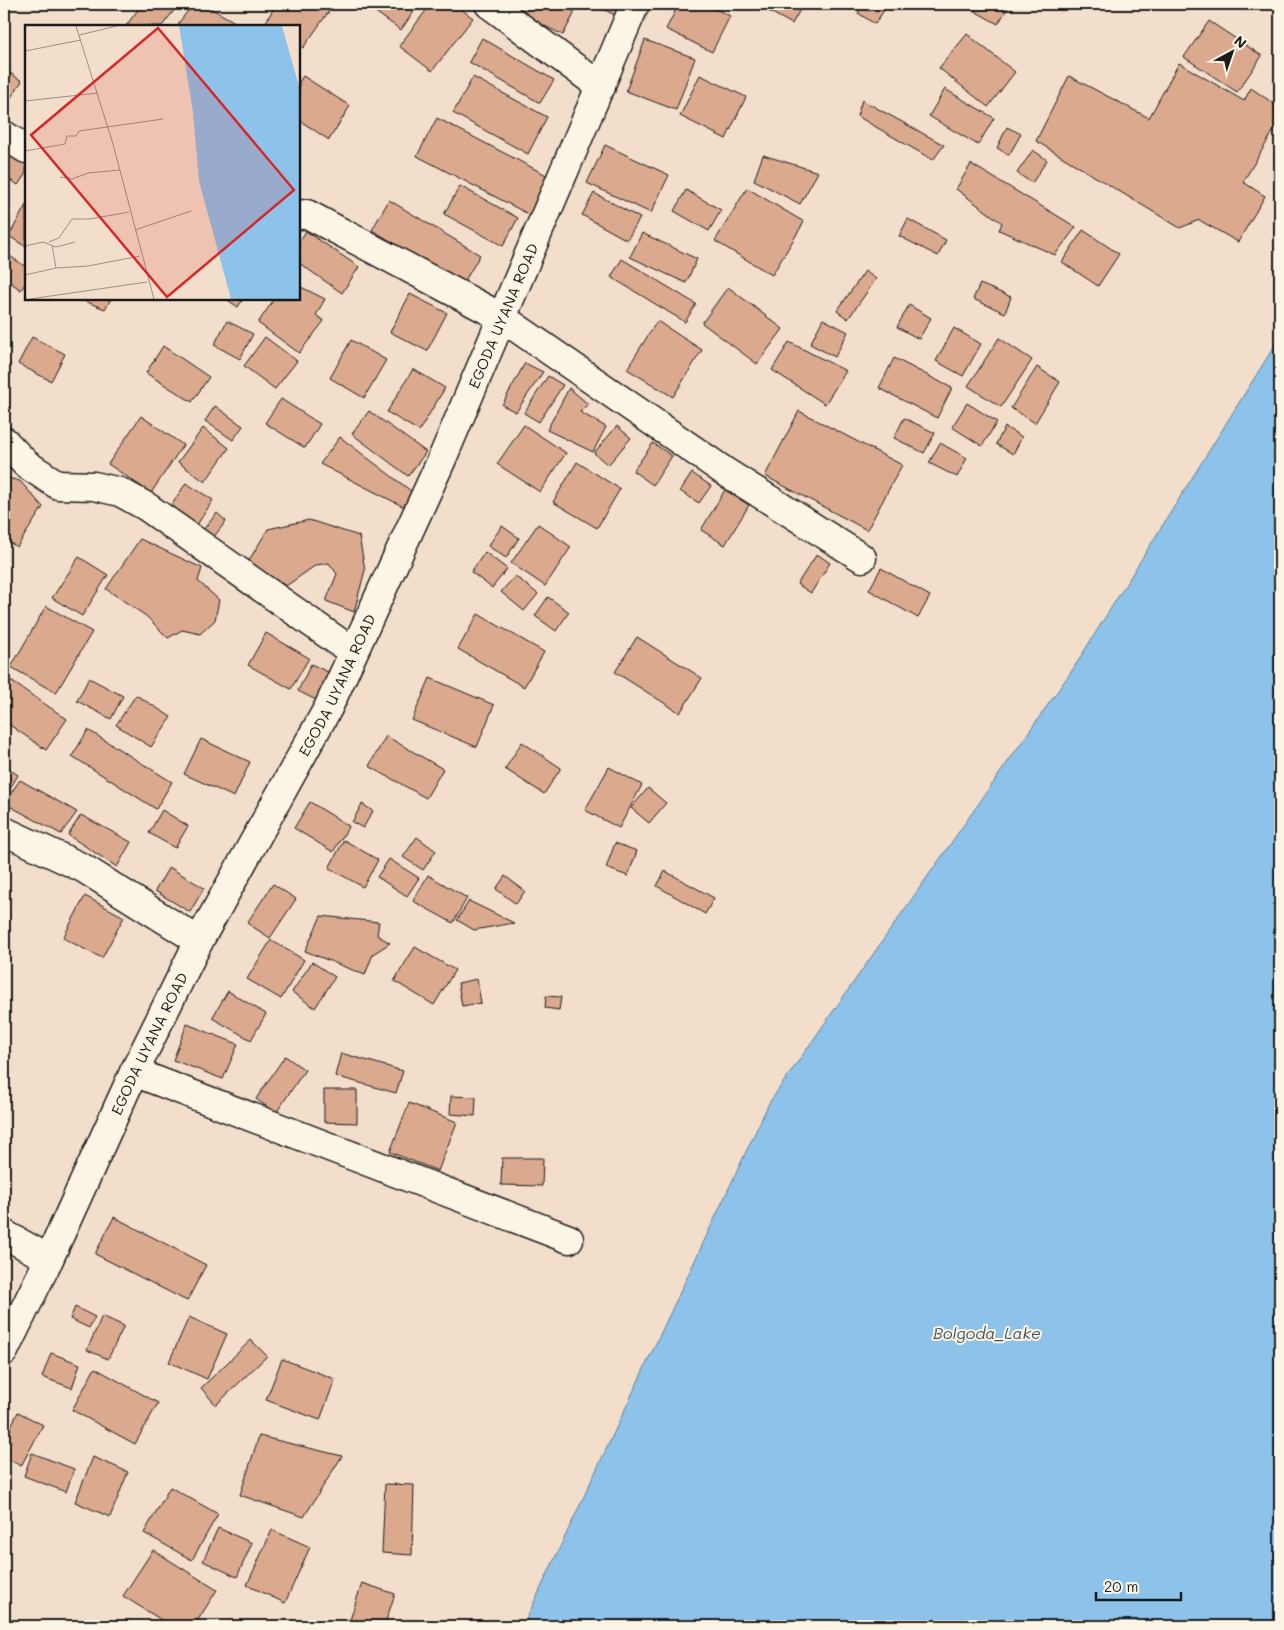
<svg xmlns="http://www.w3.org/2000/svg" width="1284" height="1630" font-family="Mali,sans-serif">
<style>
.water{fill:#8dc2ea;stroke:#608098}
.building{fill:#dba98e;stroke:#1c1c1c}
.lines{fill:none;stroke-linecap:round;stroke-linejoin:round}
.minor-casing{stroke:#1c1c1c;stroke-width:31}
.primary-casing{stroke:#1c1c1c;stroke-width:31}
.minor{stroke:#fcf5e5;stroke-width:28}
.primary{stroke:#fcf5e5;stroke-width:28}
.labels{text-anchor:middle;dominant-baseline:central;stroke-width:4;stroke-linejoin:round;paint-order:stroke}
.street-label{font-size:15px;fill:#1c1c1c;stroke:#fcf5e5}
.water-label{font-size:16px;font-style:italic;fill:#445664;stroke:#fcf5e5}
.inset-road{fill:none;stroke:#9c9085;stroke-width:1}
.view{fill:#d62828;fill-opacity:0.15;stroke:#d62828;stroke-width:2.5}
.inset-edge{fill:none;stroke:#1c1c1c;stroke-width:2.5}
</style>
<rect width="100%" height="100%" fill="#f2decb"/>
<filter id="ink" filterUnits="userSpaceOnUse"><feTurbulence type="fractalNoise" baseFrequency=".02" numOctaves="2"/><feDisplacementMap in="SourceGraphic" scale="10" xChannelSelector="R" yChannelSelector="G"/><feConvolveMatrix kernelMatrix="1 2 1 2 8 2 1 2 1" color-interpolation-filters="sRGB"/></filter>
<g filter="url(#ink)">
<path class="water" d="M1280,337V1626H523L769,1103L1073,669Z"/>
<path class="building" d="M142,4H179L162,26H126Z
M193,4H203L242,26H182L178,24Z
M276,4H334L303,48L299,45V26H272L266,22Z
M364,4H419L401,30Z
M431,4H454L473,18L432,71L399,46Z
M500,4H559L575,12L563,35Z
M592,4H620L615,15Z
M679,4H705L730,16L712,52L666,29Z
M756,4H803L792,24Z
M841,4H855L851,10Z
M864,4H888L875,24L858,13Z
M962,4H1010L998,24Z
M1073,4H1089L1085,11Z
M1209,21L1262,56L1237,92L1184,57Z
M967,34L1015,72L988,107L939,68Z
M482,38L554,80L540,103L469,62Z
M645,40L695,58L676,110L626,91Z
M1179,63L1244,101L1251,88L1280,108V120L1243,182L1265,196L1238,242L1199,220L1180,228L1036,141L1069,76L1149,118Z
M4,69L22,81L4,108Z
M700,75L746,97L726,139L680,116Z
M303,76L350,106L329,140L299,120V82Z
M473,77L547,117L528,154L453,113Z
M945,89L994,118L978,145L929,116Z
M862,100L944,145L933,160L857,116Z
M437,118L550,177L530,215L417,156Z
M1007,127L1021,134L1009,155L997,148Z
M4,144L26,158V173L18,185L4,176Z
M605,145L669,175L651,213L587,183Z
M1033,150L1047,160L1032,183L1017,173Z
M763,155L818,172L800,204L754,180Z
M971,164L1076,227L1055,255L999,230L1002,223L956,189Z
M460,186L518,218L503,246L444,214Z
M747,188L804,222L772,275L715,241Z
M686,190L721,210L709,231L674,211Z
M4,192L9,195L4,204Z
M594,193L640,218L627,240L582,215Z
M389,200L480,255L463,284L372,230Z
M26,205V247L9,236Z
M908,219L946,240L938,256L899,236Z
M1083,230L1119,254L1098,286L1062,262Z
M306,231L359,267L342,293L299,263V242Z
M642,233L697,259L686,283L630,257Z
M4,252L26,267V282L21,290L4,278Z
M622,259L696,304L685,322L611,277Z
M865,271L876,279L848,319L837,311Z
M980,284L1011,297L1005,313L973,299Z
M299,286L325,299L316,315L324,321L299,353L258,323L274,299H299Z
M728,287L783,329L757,364L702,323Z
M410,294L447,313L427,351L390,332Z
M79,299H111L105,309Z
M226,299H243L238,307Z
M909,305L931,318L919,339L897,327Z
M823,319L848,332L835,357L810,344Z
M227,321L253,334L240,359L214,345Z
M657,321L702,350L673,397L627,369Z
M954,328L981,344L963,376L936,361Z
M32,337L65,354L51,381L18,364Z
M265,337L297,361L275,389L244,366Z
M999,338L1032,360L1001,407L968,386Z
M351,340L386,360L364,398L330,378Z
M789,342L846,371L825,404L772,370Z
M163,346L209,377L192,402L146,373Z
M894,358L952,388L937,418L879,388Z
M4,361L10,364L4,375Z
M525,363L543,372L516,412L502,405Z
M1037,367L1060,382L1035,423L1011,408Z
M413,369L445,388L419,431L387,412Z
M548,376L563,385L539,422L524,413Z
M569,388L588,404L580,412L606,427L593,452L547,430Z
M281,399L320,424L305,448L265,423Z
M967,403L997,422L982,446L952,427Z
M215,406L243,426L233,440L205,421Z
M369,411L426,452L408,476L352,434Z
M799,411L902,465L867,530L765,476Z
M141,416L183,445L151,493L108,464Z
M904,418L935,433L924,453L894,438Z
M524,425L566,453L540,492L497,464Z
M617,426L631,438L608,465L594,453Z
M1005,427L1022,437L1013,454L996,444Z
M203,428L229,448L205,482L178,462Z
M340,437L415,494L408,509L320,464Z
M653,443L672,456L653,485L633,471Z
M940,443L967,458L957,477L929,463Z
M577,462L620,489L597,528L553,502Z
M692,473L711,486L699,503L680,491Z
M4,477L20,481L43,507L17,547L4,539Z
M186,483L213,500L195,528L168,511Z
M725,490L749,505L725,545L701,530Z
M217,513L226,521L213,538L203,530Z
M309,520L359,536L365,570L354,612L326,601L337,574L329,563L316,565L286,586L248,562L268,529Z
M538,524L571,547L545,586L511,563Z
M502,526L519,538L506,558L488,546Z
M140,539L202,568L198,581L219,600L215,620L200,634L182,630L168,638L146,616L106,589Z
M485,552L507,569L492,588L471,572Z
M817,554L830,563L811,593L797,584Z
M79,557L108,575L82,616L52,598Z
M881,568L930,596L918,618L869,590Z
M515,576L538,594L524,611L501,592Z
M4,593L10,598L4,607Z
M548,597L569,612L556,631L535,616Z
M46,606L92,632L56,693L11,667Z
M478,614L544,652L524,687L458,649Z
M266,633L309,658L291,689L248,665Z
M637,637L702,678L680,713L615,672Z
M311,664L332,674L318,701L298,691Z
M89,678L123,696L111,719L77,701Z
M430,678L494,705L477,747L412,720Z
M11,681L67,719L46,750L4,721V692Z
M136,695L171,717L151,747L116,725Z
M88,730L172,782L156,809L72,756Z
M386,736L443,769L426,798L369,766Z
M201,739L250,762L234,797L184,774Z
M522,742L561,768L544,794L505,769Z
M4,766L18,775L4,799Z
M609,767L642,785L619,828L585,810Z
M20,780L77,812L61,834L4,803Z
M648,788L666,803L649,823L631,808Z
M310,802L349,826L333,852L294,828Z
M362,804L373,811L363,828L352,822Z
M162,810L188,826L175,848L149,833Z
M81,815L131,842L117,867L68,835Z
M417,837L436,851L423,870L403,857Z
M344,840L378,860L363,887L329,868Z
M615,843L637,851L628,876L606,868Z
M389,859L419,878L407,896L377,877Z
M169,867L204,888L190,912L155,891Z
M665,871L714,898L705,914L657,886Z
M428,875L467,898L453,923L413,901Z
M505,876L525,891L516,904L496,889Z
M273,884L296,899L270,938L247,923Z
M85,896L124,917L102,958L63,938Z
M469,901L514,923L474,930L457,920Z
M321,916L379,922L377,935L390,943L373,954L365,975L305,951Z
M271,940L304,960L281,999L247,979Z
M415,947L455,970L434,1005L394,981Z
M312,962L335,977L315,1008L292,992Z
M477,979L481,1003L462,1006L458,983Z
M228,991L266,1014L251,1040L212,1018Z
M546,996L561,997L559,1010L545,1008Z
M187,1024L238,1044L223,1079L173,1060Z
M341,1053L403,1071L396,1093L335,1076Z
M285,1056L305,1070L276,1113L256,1099Z
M324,1090H357V1123L324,1122Z
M451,1096L476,1097L475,1116L450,1114Z
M409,1103L457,1122L438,1171L390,1152Z
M502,1158H543L542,1186L501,1185Z
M114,1217L206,1265L187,1301L95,1254Z
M75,1307L95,1317L89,1328L70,1319Z
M102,1316L124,1326L108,1359L87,1350Z
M189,1317L227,1334L207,1379L169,1362Z
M251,1340L267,1356L216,1405L201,1388Z
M51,1353L80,1364L72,1388L42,1377Z
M282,1359L335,1379L320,1420L266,1400Z
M95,1368L158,1403L135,1444L72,1410Z
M18,1412L43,1425L21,1466L4,1457V1440Z
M259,1436L342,1456L304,1517L240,1495Z
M32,1453L74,1469L66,1492L24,1476Z
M93,1457L128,1472L110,1517L75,1502Z
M385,1484L414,1485L412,1555L382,1553Z
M170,1487L218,1514L192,1560L144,1533Z
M218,1528L252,1543L237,1577L203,1561Z
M272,1530L310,1547L285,1603L247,1585Z
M153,1550L217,1590L194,1626H171L123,1596Z
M362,1583L395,1594L384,1626H348Z"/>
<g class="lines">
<defs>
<path id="minor" d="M489,4L601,87
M4,135L26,149
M299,215L307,214L501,317L724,471L862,558
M4,441L26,464L58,485L94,486L120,492L147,507L353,652
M4,831L83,868L199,941
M134,1072L569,1239
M4,1234L49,1259"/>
<g id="primary">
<path id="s1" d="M4,1351L49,1259L134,1072L199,941L328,708L442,459L635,4"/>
</g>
</defs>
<use href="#minor" class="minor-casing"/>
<use href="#primary" class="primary-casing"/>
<use href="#minor" class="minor"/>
<use href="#primary" class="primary"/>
</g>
</g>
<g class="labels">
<g class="street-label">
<text stroke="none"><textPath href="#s1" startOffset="1150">EGODA UYANA ROAD</textPath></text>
<text stroke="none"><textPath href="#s1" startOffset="745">EGODA UYANA ROAD</textPath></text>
<text stroke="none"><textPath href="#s1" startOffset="340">EGODA UYANA ROAD</textPath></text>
</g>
<g class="water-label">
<text x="987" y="1332">Bolgoda_Lake</text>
</g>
</g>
<g transform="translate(25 25)">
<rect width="275" height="275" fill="#f2decb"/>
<path d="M154,1H257L275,65V274H206L174,156L168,87Z" fill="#8dc2ea"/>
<path class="inset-road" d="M51,1L88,119L129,274M54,10L92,1M0,26L56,15M0,76L73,68M0,126L40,119L42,111H51L54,106L138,94M35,152L47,154L63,148L95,145M110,205L166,186M24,217L34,213L47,194H65L104,187M0,221L18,217L31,222L50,217M31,243L63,241L115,231M0,250L31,243L27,220M5,274L122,257"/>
<path class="view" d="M133,3L269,165L142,272L6,110Z"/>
<rect width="275" height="275" class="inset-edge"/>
</g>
<rect width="1284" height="1630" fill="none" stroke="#fcf5e5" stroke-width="20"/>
<rect x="10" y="10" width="1264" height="1610" fill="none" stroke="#1c1c1c" stroke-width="2" filter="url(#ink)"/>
<g transform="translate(1232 52) rotate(40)" stroke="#fcf5e5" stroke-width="4" paint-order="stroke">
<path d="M0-4L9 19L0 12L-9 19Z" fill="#1c1c1c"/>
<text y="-8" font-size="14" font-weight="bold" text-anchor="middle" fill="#1c1c1c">N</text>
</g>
<path d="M1096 1592v8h85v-8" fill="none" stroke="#1c1c1c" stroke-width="2.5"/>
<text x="1104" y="1592" font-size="15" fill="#1c1c1c" stroke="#fcf5e5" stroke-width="4" paint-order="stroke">20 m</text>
</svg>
